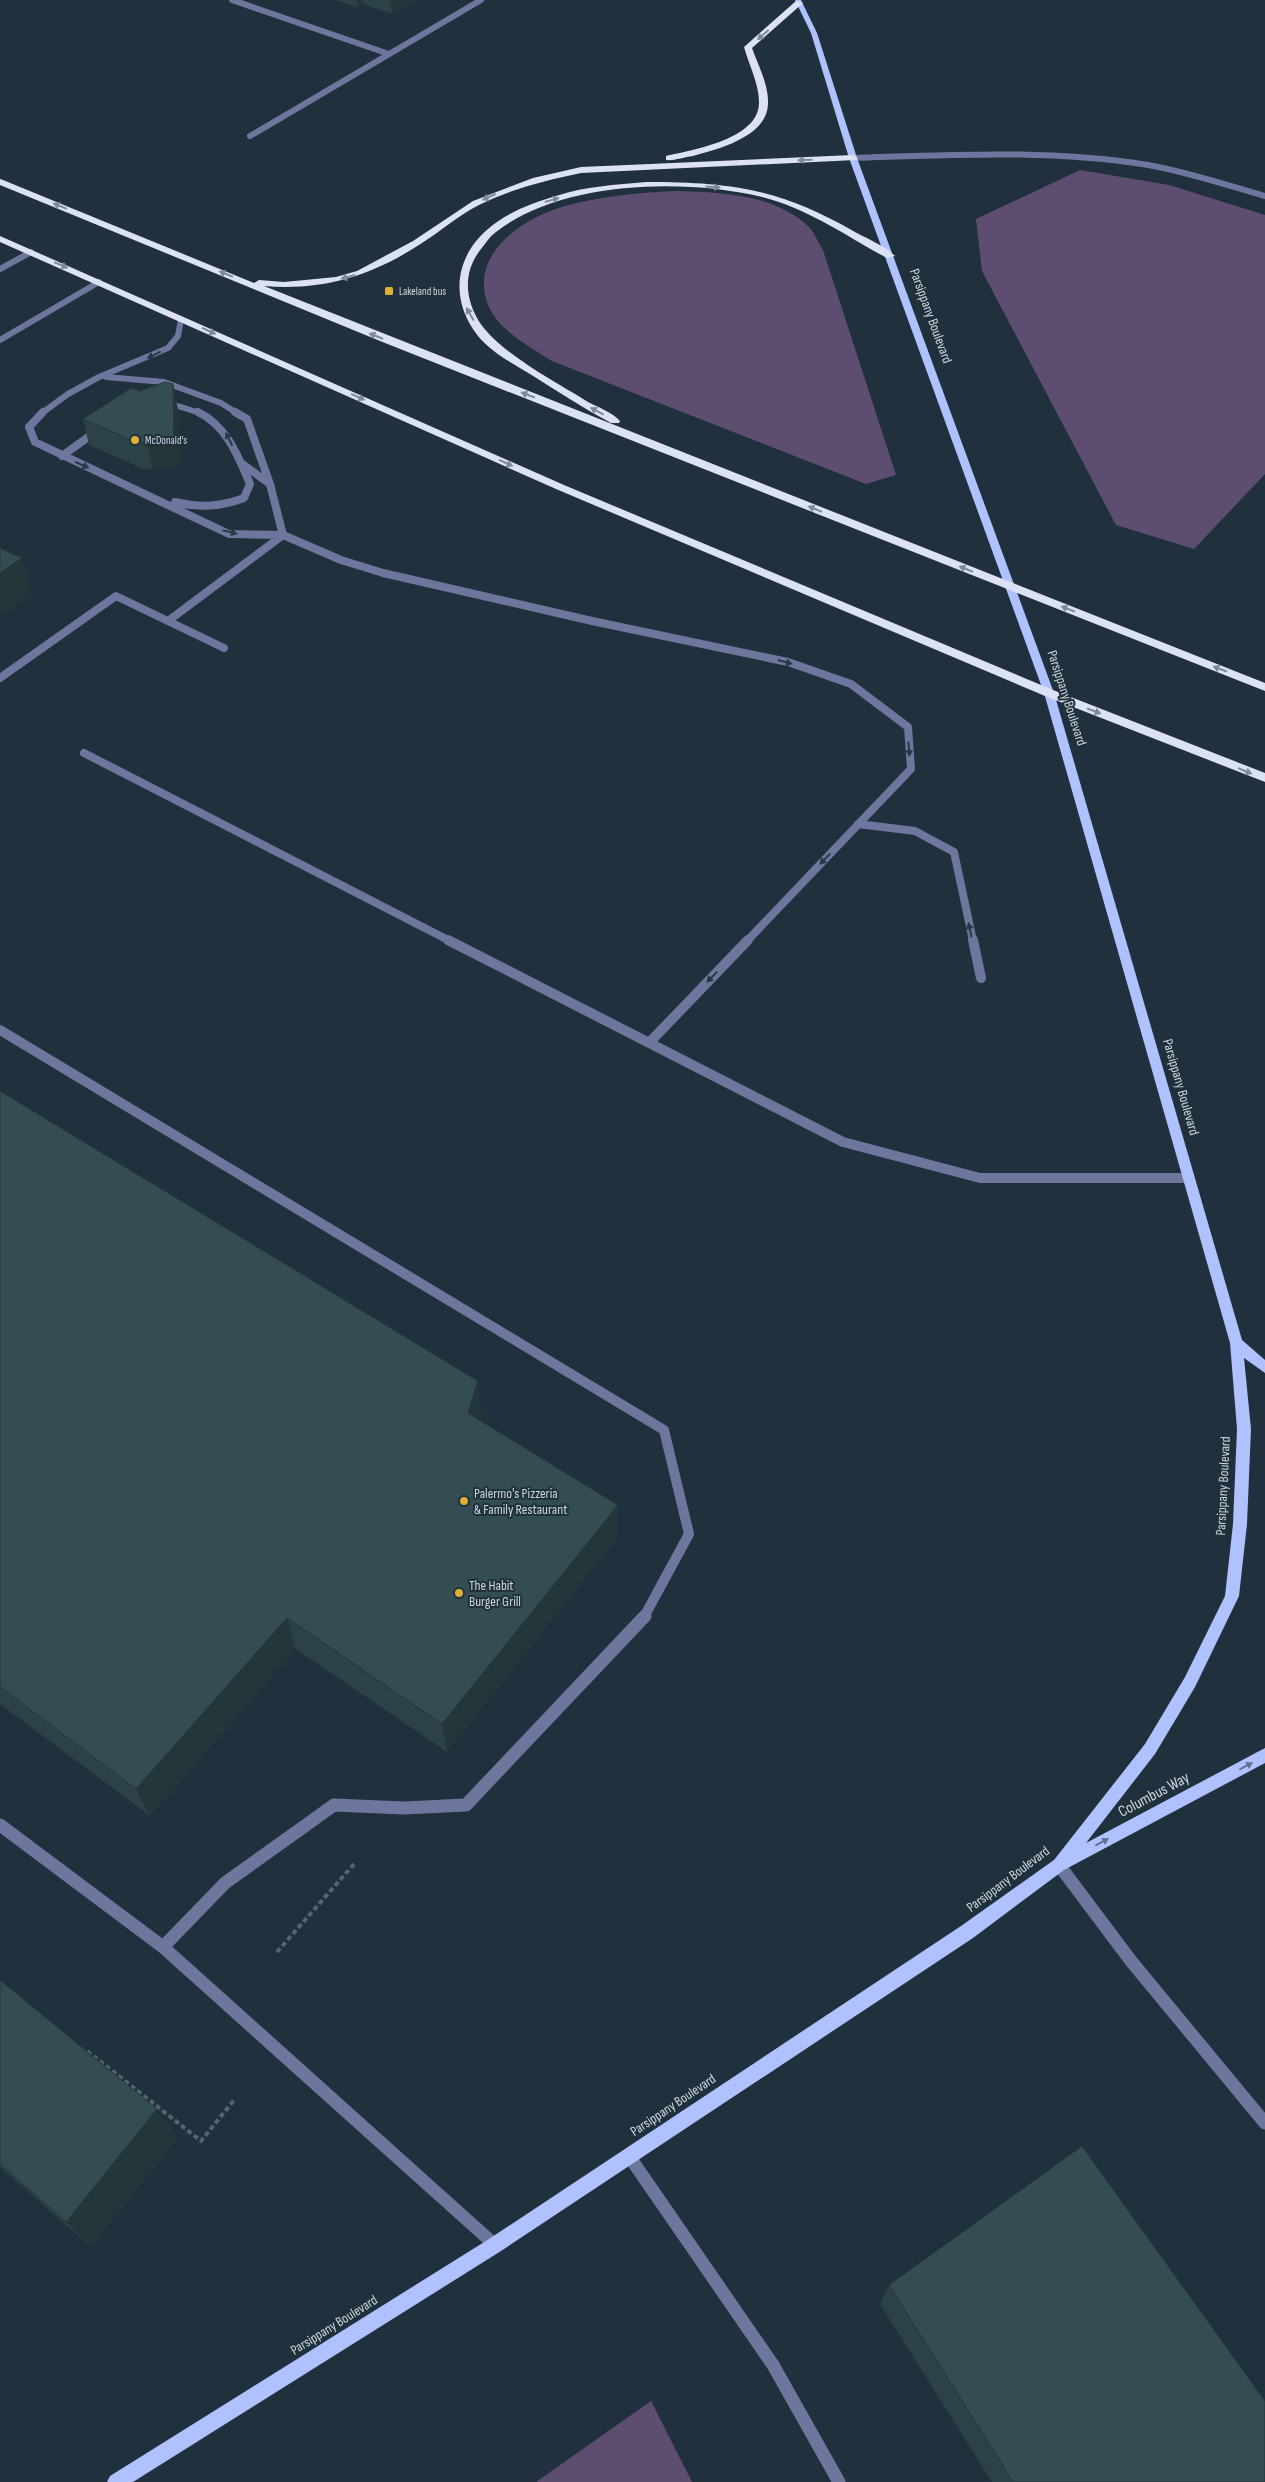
<svg xmlns="http://www.w3.org/2000/svg" width="1265" height="2482" font-family="'Sofia Sans Condensed',sans-serif">
<style>
.green{fill:#5d4e71}
.lines{fill:none;stroke-linecap:round;stroke-linejoin:round}
.path{stroke:#54636d;stroke-width:4;stroke-dasharray:5 3;stroke-linecap:butt}
.lane-far3{stroke:#6d779d;stroke-width:6}
.lane-far2{stroke:#6d779d;stroke-width:8}
.lane-far1{stroke:#6d779d;stroke-width:10}
.lane{stroke:#6d779d;stroke-width:13}
.primary{fill:#b0c1ff;fill-rule:evenodd}
.highway{fill:#dce1f4;fill-rule:evenodd}
.wall{fill:#2d4247}
.shaded-wall{fill:#243639}
.building{fill:#344d52;stroke:#243639}
.oneway{fill:#7e8998}
.oneway2{fill:#283847}
.oneway3{fill:#617294}
.poi-dot{fill:#dfb034;stroke:#20313d;stroke-width:2}
.labels{text-anchor:middle;dominant-baseline:central;stroke-width:4;stroke-linejoin:round;paint-order:stroke}
.far-poi-label{font-size:11px;fill:#ccd6de;stroke:#20313d;text-anchor:start}
.street-label{font-size:14px;fill:#ccd6de;stroke:#20313d}
.poi-label{font-size:14px;fill:#ccd6de;stroke:#20313d;text-anchor:start}
.near-street-label{font-size:16px;fill:#ccd6de;stroke:#20313d}
</style>
<rect width="100%" height="100%" fill="#20313d"/>
<path class="green" d="M1080,170L1169,185L1265,215V474L1194,549L1116,525L982,271L976,219Z
M675,191C719,192 775,194 809,227C815,233 818,243 823,250L896,475L866,484L552,361C530,347 500,331 489,307C467,257 520,219 562,207C598,196 637,193 675,191Z
M651,2401L692,2482H536Z"/>
<g class="lines">
<path class="path" d="M277,1952L354,1864
M87,2051L201,2141L235,2099"/>
<path class="lane-far3" d="M232,0L389,54
M250,136L481,0
M853,158C951,155 1050,149 1148,165C1188,172 1226,185 1265,196
M0,269L31,252
M0,340L99,282
M106,377L164,382L221,403L237,413
M165,402L200,413
M42,413L68,394L99,377L168,348L178,336L181,319"/>
<path class="lane-far2" d="M43,412L29,427L35,442L229,534L283,535L341,560L383,573L592,621L788,662L851,684L908,727L911,769L747,941
M235,412L247,419L270,484L283,535
M62,456L98,430
M241,463L270,484
M175,502C200,508 220,507 244,498L250,484C238,456 227,426 198,412
M168,621L283,535
M0,678L116,596L224,648
M84,753L450,941
M858,824L915,831L954,852L973,941"/>
<path class="lane-far1" d="M448,940L843,1142L980,1178H1189
M973,940L981,978
M0,1030L664,1430L689,1534L644,1617
M649,1043L748,940"/>
<path class="lane" d="M0,1825L163,1947L495,2245
M1059,1865L1131,1961L1265,2123
M163,1947L225,1883L334,1805L404,1808L466,1805L645,1616
M629,2156L773,2365L839,2482"/>
<path class="primary" d="M795,0H801L817,33L857,158L1054,693L1242,1340L1265,1360V1373L1244,1358L1251,1429L1247,1524L1239,1596L1195,1687L1155,1754L1086,1843L1265,1748V1763L1064,1870L973,1938L501,2251L133,2482H107L110,2476L489,2239L961,1926L1054,1860L1145,1744L1185,1677L1225,1596L1233,1524L1237,1429L1230,1343L1044,693L849,158L811,33Z"/>
<path class="highway" d="M796,1L803,3L752,48C758,65 769,85 768,104C767,137 718,149 693,156C684,157 674,161 666,160V156C693,150 760,139 759,102C759,84 749,65 744,47Z
M853,155L858,158L856,160L581,173C547,180 511,189 479,205C459,215 441,231 422,243C372,276 323,291 264,286L1265,683V691L380,341L0,185V179L3,180L254,283L259,280L284,282L336,277L357,271L413,241L473,201L533,178L581,167Z
M646,182C732,182 780,189 855,232C868,239 885,246 895,256L887,258C846,236 807,208 762,197C684,178 561,181 496,232C490,236 486,243 481,249C465,269 464,293 476,316C492,349 556,382 588,402C598,407 613,413 620,421L619,423H611C583,408 557,391 530,374C512,363 492,353 478,336C450,301 454,258 488,229C507,212 533,203 556,196C585,186 616,185 646,182Z
M0,236L564,485L1053,690L1265,773V782L1045,696L556,489L0,242Z"/>
</g>
<path class="wall" d="M335,0H417L392,14L363,4L357,7Z
M178,410L179,467L153,470L141,468L89,445L83,419Z
M0,1091L482,1416L480,1420L618,1537L447,1752L296,1649L150,1816L0,1704Z
M0,1980L178,2138L91,2247L0,2167Z
M889,2285L1265,2482H992L880,2304Z"/>
<path class="shaded-wall" d="M356,0H362L363,4L357,7Z
M390,0H417L392,14Z
M173,384L178,410L179,467L153,470L147,444Z
M22,558L32,595L0,617V573Z
M478,1381L482,1416L472,1447L468,1413Z
M618,1505V1537L447,1752L442,1724Z
M287,1618L296,1649L150,1816L136,1789Z
M157,2109L178,2138L91,2247L66,2222Z"/>
<path class="building" d="M165,382L173,384L174,441L147,444L136,442L83,419L131,388L140,391Z
M0,548L22,558L0,573Z
M0,1091L478,1381L468,1413L618,1505L442,1724L287,1618L136,1789L0,1687Z
M0,1980L157,2109L66,2222L0,2164Z
M1082,2146L1265,2401V2482H1013L889,2285Z"/>
<defs><path id="oneway-solid" d="M-6-.8H1V-3.2L6.5 0L1 3.2V.8H-6Z" transform="scale(1.25)"/></defs>
<g class="oneway">
<use href="#oneway-solid" transform="translate(763 35) rotate(139)"/>
<use href="#oneway-solid" transform="translate(805 160) rotate(178)"/>
<use href="#oneway-solid" transform="translate(713 187) rotate(4)"/>
<use href="#oneway-solid" transform="translate(489 197) rotate(156)"/>
<use href="#oneway-solid" transform="translate(552 200) rotate(-16)"/>
<use href="#oneway-solid" transform="translate(60 206) rotate(-158)"/>
<use href="#oneway-solid" transform="translate(61 265) rotate(23)"/>
<use href="#oneway-solid" transform="translate(226 274) rotate(-158)"/>
<use href="#oneway-solid" transform="translate(348 277) rotate(165)"/>
<use href="#oneway-solid" transform="translate(470 314) rotate(-120)"/>
<use href="#oneway-solid" transform="translate(209 331) rotate(24)"/>
<use href="#oneway-solid" transform="translate(376 336) rotate(-158)"/>
<use href="#oneway-solid" transform="translate(528 395) rotate(-159)"/>
<use href="#oneway-solid" transform="translate(358 397) rotate(24)"/>
<use href="#oneway-solid" transform="translate(597 411) rotate(-152)"/>
<use href="#oneway-solid" transform="translate(506 463) rotate(24)"/>
<use href="#oneway-solid" transform="translate(815 509) rotate(-158)"/>
<use href="#oneway-solid" transform="translate(966 569) rotate(-158)"/>
<use href="#oneway-solid" transform="translate(1068 609) rotate(-159)"/>
<use href="#oneway-solid" transform="translate(1220 669) rotate(-159)"/>
<use href="#oneway-solid" transform="translate(1094 711) rotate(21)"/>
<use href="#oneway-solid" transform="translate(1245 771) rotate(22)"/>
</g>
<g class="oneway2">
<use href="#oneway-solid" transform="translate(154 355) rotate(154)"/>
<use href="#oneway-solid" transform="translate(229 439) rotate(-116)"/>
<use href="#oneway-solid" transform="translate(82 465) rotate(24)"/>
<use href="#oneway-solid" transform="translate(230 532) rotate(14)"/>
<use href="#oneway-solid" transform="translate(785 662) rotate(15)"/>
<use href="#oneway-solid" transform="translate(909 749) rotate(85)"/>
<use href="#oneway-solid" transform="translate(825 859) rotate(134)"/>
<use href="#oneway-solid" transform="translate(970 930) rotate(-102)"/>
<use href="#oneway-solid" transform="translate(712 977) rotate(134)"/>
</g>
<g class="oneway3">
<use href="#oneway-solid" transform="translate(1246 1766) rotate(-28)"/>
<use href="#oneway-solid" transform="translate(1102 1842) rotate(-28)"/>
</g>
<g class="poi-dot">
<rect x="384" y="286" width="10" height="10" rx="2.5"/>
<circle cx="135" cy="440" r="5"/>
<circle cx="464" cy="1501" r="5"/>
<circle cx="459" cy="1593" r="5"/>
</g>
<g class="labels">
<g class="far-poi-label">
<text x="399" y="291">Lakeland bus</text>
<text x="145" y="440">McDonald's</text>
</g>
<g class="street-label">
<text transform="translate(931 316) rotate(70)">Parsippany Boulevard</text>
<text transform="translate(1067 698) rotate(72)">Parsippany Boulevard</text>
<text transform="translate(1181 1087) rotate(74)">Parsippany Boulevard</text>
<text transform="translate(1223 1486) rotate(-87)">Parsippany Boulevard</text>
<text transform="translate(1008 1879) rotate(-37)">Parsippany Boulevard</text>
<text transform="translate(673 2105) rotate(-34)">Parsippany Boulevard</text>
<text transform="translate(334 2325) rotate(-32)">Parsippany Boulevard</text>
</g>
<g class="poi-label">
<text x="474" y="1493">Palermo's Pizzeria<tspan x="474" dy="16">&amp; Family Restaurant</tspan></text>
<text x="469" y="1585">The Habit<tspan x="469" dy="16">Burger Grill</tspan></text>
</g>
<g class="near-street-label">
<text transform="translate(1154 1795) rotate(-28)">Columbus Way</text>
</g>
</g>
</svg>
